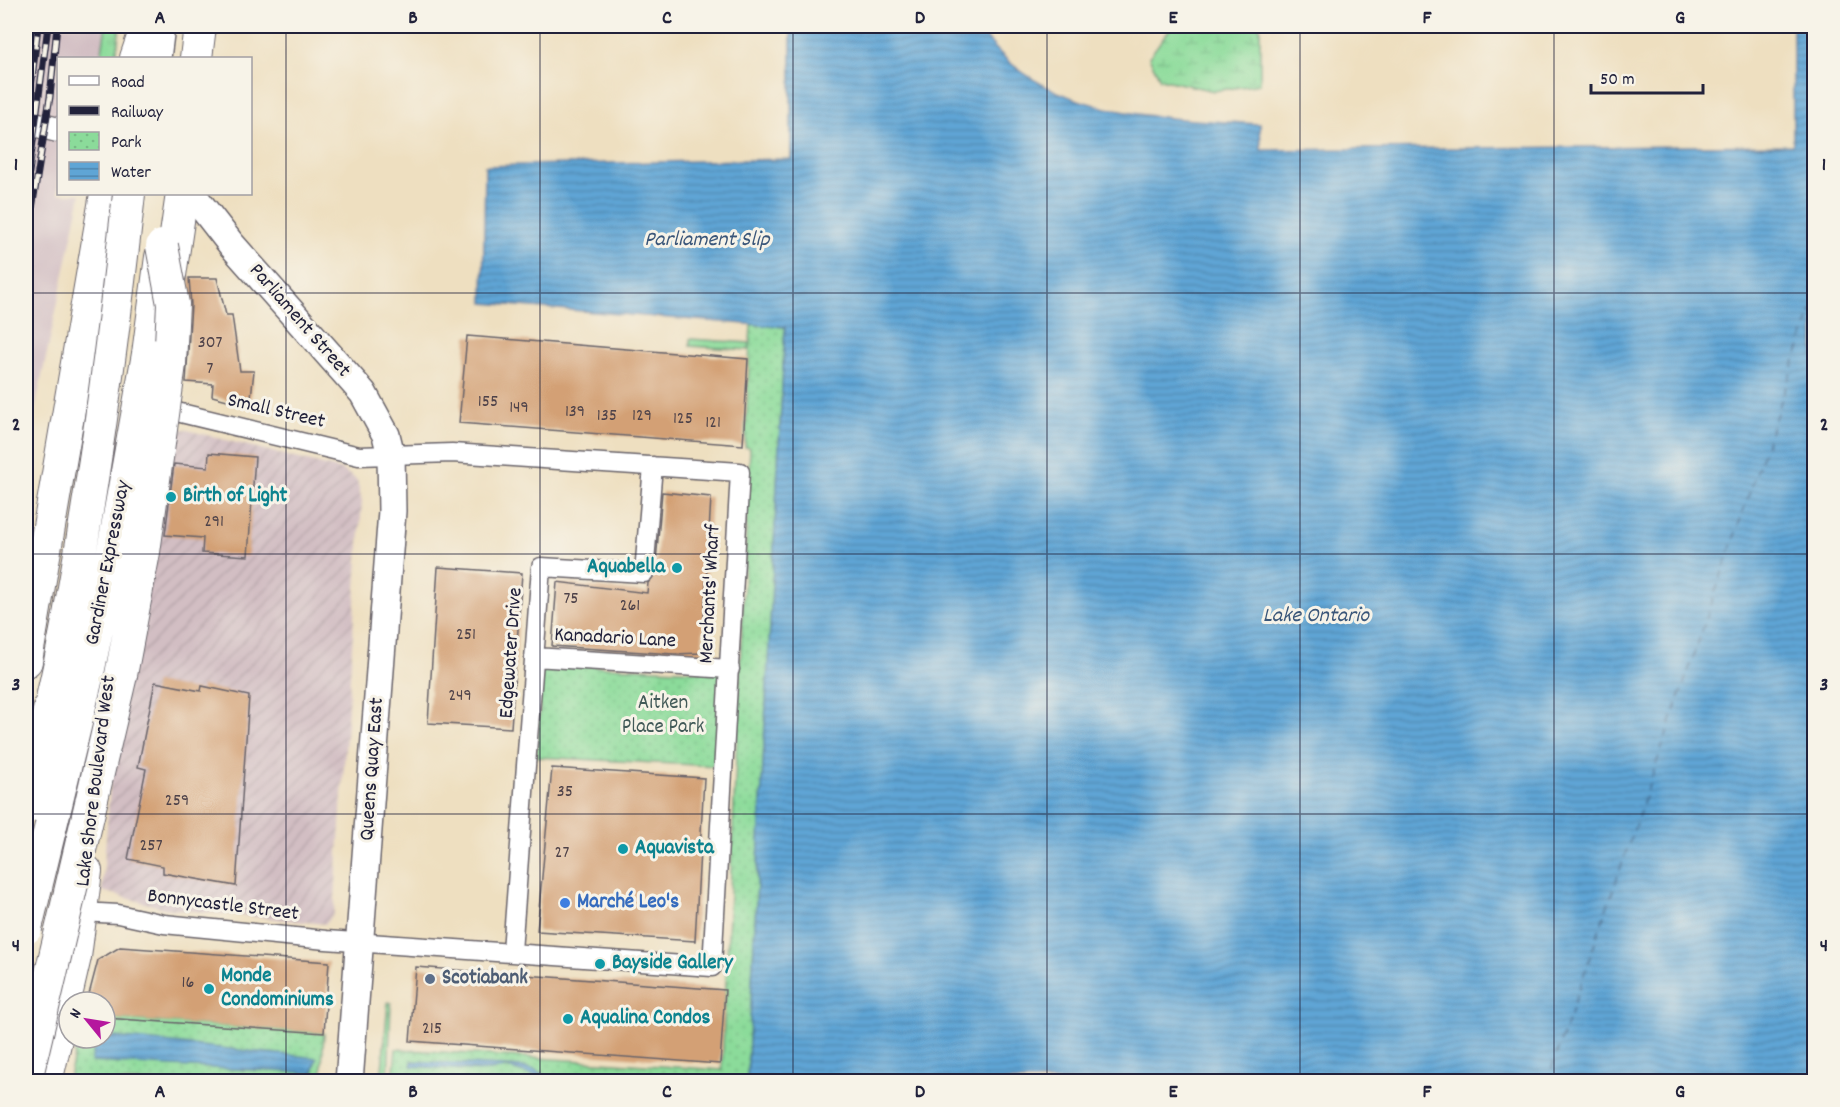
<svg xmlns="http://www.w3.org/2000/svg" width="1840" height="1107" font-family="Dekko,sans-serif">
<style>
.industrial{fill:url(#industrial-furrows)}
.railway{fill:#d2bec3}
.grass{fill:url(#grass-tufts);stroke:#567e6a;stroke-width:1.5}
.wetland{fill:url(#wetland-marsh);stroke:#567e6a;stroke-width:1.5}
.park{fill:url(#park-dots);stroke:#567e6a;stroke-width:1.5}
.water{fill:url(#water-rules);stroke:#406488;stroke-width:1.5}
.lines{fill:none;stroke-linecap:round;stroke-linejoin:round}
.ferry{stroke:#3a5679;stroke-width:1.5;stroke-dasharray:8 6;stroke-linecap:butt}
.building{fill:#d3a074}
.street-casing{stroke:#69646a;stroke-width:21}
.secondary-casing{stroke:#69646a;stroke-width:27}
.primary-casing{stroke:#69646a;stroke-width:30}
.highway-casing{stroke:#69646a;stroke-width:34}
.street{stroke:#fff;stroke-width:18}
.secondary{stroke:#fff;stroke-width:24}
.primary{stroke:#fff;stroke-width:27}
.highway{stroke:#fff;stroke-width:32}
.rail-casing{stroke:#22223b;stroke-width:7}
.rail{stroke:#f7f3e8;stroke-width:4.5;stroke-dasharray:14;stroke-linecap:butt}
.highway-bridge-casing{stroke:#69646a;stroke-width:34;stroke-linecap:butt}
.highway-bridge{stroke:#fff;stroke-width:32}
.grid{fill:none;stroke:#22223b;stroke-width:1.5;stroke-opacity:0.55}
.culture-dot{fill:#0f9aa8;stroke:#f7f3e8;stroke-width:2}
.shop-dot{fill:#3f7fe0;stroke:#f7f3e8;stroke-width:2}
.service-dot{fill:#5c6f8a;stroke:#f7f3e8;stroke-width:2}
.labels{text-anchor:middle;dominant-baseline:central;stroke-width:6;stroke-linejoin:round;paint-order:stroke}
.number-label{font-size:18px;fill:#4e4249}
.street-label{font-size:21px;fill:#22223b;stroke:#f7f3e8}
.culture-label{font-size:21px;font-weight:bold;fill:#0d838f;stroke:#f7f3e8;text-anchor:start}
.park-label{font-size:21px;fill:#425a58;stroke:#f7f3e8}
.shop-label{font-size:21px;font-weight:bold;fill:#366cbe;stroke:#f7f3e8;text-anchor:start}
.service-label{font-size:21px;font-weight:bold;fill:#4e5e75;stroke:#f7f3e8;text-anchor:start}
.water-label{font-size:22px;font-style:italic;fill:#3a5679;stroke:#f7f3e8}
.neatline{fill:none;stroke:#22223b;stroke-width:2}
.grid-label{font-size:20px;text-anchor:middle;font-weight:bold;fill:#22223b}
</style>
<defs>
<pattern id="industrial-furrows" width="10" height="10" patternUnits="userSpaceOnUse" patternTransform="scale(1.5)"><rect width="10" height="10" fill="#d2bec3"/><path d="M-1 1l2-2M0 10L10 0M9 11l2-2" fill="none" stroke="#b4a3a8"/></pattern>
<pattern id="grass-tufts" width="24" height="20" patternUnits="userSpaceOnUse" patternTransform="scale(1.5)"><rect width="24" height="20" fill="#8bdb9a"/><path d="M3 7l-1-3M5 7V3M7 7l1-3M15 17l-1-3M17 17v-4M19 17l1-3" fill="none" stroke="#78bc86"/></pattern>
<pattern id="wetland-marsh" width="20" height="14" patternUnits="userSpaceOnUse" patternTransform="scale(1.5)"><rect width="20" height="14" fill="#8bdb9a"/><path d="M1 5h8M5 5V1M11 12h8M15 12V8" fill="none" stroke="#78bc86"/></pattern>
<pattern id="park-dots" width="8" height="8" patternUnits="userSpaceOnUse" patternTransform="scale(1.5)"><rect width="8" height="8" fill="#8bdb9a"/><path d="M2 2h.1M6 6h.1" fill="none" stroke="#78bc86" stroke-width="1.8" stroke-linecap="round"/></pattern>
<pattern id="water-rules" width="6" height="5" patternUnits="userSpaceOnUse" patternTransform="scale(1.5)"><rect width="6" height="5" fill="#5fa5d5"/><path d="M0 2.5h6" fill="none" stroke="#4e86ae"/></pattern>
</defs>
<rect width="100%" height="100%" fill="#f7f3e8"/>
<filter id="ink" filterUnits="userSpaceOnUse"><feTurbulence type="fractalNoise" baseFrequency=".0167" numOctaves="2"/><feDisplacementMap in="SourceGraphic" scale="12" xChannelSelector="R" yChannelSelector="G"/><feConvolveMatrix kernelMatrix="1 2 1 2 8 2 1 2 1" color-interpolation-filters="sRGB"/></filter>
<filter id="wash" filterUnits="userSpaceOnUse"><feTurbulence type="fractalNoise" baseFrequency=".008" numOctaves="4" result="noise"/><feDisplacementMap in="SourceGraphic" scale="24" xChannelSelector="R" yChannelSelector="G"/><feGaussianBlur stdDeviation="1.35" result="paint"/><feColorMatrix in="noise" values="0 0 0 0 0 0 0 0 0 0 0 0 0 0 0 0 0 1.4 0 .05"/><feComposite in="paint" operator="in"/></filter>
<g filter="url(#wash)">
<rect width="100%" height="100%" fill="#eedfc0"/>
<path class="industrial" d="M172,426L342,470L357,480L362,501L334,913L325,924L163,908L102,891L112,758Z"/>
<path class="railway" d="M26,26H106L101,58H58V194H81L26,451Z"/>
<path class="grass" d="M106,26H120L116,58H101Z
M690,339L750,343L749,350L690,346Z
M388,1002L391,1003L388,1081H381Z"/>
<path class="wetland" d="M1172,26H1260V84L1214,91L1160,79L1149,57Z"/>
<path class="park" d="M751,324L785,327L747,1081L393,1082L396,1049L722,1070L750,448L745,447Z
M542,664L722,672L716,766L537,757Z
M105,1018L324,1033L321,1081L68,1082L78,1038H105Z"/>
<path class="water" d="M791,26H975C987,38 999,54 1013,65C1081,120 1178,118 1260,124L1261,150L1793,145V26H1814V1081H747L785,327L483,303L485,166L791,159Z
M105,1036L317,1058L313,1073L91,1062L96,1038Z
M412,1061L522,1067L535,1070L553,1081L507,1068L482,1071L411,1066Z"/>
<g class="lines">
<path class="ferry" d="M1547,1082L1814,305"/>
</g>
<g id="blocks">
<path class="building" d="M189,278H217L226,315H232L240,371H254L250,406L212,396L213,384L186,382L191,305Z
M467,336L748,359L743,445L459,423Z
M209,453L255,457L248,556L202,553L203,538L165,535L174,464L208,467Z
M662,492L711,497L702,653L674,654L552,646L557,582L647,593L648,583L655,574Z
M438,567L522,573L511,728L428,723Z
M155,682L201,691L202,686L249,696L236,886L163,873V866L128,859L146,769L138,767Z
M552,768L704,778L695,941L537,931Z
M120,947L329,962L324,1033L105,1018V1002H87L98,960Z
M416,967L725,990L720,1064L410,1041Z"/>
</g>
</g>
<g filter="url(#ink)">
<use href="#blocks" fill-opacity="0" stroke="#69646a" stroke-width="1.5"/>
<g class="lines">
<defs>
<path id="street" d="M534,657L730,669
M81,912L118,914L164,924L326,940L712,967L740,472L452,453L359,456L156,407
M512,951L541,567L644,573L653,466"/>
<path id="secondary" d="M26,122L58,130"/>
<path id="primary" d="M157,58L161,26
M192,194L231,244L363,393L386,435L391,455L392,511L349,1082"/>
<path id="highway" d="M136,58L147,26
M196,58L200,26
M169,282L182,194
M148,354L161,257
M26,661L106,194
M46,1082L75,957L86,871"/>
</defs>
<use href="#street" class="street-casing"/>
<use href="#secondary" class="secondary-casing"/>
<use href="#primary" class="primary-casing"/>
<use href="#highway" class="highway-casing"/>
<use href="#street" class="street"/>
<use href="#secondary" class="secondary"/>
<use href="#primary" class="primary"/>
<use href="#highway" class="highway"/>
<defs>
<path id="rail" d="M26,132L38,26
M26,195L48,26
M26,246L50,97L57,26"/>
</defs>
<use href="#rail" class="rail-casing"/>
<use href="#rail" class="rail"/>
<defs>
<path id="highway-bridge" d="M26,808C37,759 50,711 60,662C91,507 112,350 129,194
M26,928L88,673L112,556L148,354
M26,1080L121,675L144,552L170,364L173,304L162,246"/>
</defs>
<use href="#highway-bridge" class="highway-bridge-casing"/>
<use href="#highway-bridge" class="highway-bridge"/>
</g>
</g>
<path class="grid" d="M286,26V1082M540,26V1082M793,26V1082M1047,26V1082M1300,26V1082M1554,26V1082M26,293H1814M26,554H1814M26,814H1814"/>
<g class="culture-dot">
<circle cx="171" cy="497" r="6"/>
<circle cx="677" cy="568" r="6"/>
<circle cx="623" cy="849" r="6"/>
<circle cx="600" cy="964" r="6"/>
<circle cx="209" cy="989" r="6"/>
<circle cx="568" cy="1019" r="6"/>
</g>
<circle class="shop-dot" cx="565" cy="903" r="6"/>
<circle class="service-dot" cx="430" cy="979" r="6"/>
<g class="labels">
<g class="number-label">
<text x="210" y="343">307</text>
<text x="210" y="369">7</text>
<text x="488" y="402">155</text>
<text x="519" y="408">149</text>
<text x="575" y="412">139</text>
<text x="607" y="416">135</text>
<text x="642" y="416">129</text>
<text x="683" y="419">125</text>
<text x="713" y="423">121</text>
<text x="214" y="522">291</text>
<text x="571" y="599">75</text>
<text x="630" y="606">261</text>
<text x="466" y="635">251</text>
<text x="460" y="696">249</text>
<text x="565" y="792">35</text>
<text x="177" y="801">259</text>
<text x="151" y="846">257</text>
<text x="562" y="853">27</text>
<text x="188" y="983">16</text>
<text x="432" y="1029">215</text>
</g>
<g class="street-label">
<text transform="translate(299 321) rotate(49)">Parliament Street</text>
<text transform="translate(276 412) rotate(13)">Small Street</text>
<text transform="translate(109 563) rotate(-79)">Gardiner Expressway</text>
<text transform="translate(711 594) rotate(-87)">Merchants' Wharf</text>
<text transform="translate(615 639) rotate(3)">Kanadario Lane</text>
<text transform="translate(512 653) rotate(-86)">Edgewater Drive</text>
<text transform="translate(373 769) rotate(-86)">Queens Quay East</text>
<text transform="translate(97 781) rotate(-83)">Lake Shore Boulevard West</text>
<text transform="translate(223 906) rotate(7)">Bonnycastle Street</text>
</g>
<g class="culture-label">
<text x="183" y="497">Birth of Light</text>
<text x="665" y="568" text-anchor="end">Aquabella</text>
<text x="635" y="849">Aquavista</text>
<text x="612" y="964">Bayside Gallery</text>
<text x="221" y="977">Monde<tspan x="221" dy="24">Condominiums</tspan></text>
<text x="580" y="1019">Aqualina Condos</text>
</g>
<g class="park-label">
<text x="663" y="704">Aitken<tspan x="663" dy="24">Place Park</tspan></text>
</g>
<g class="shop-label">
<text x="577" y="903">Marché Leo's</text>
</g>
<g class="service-label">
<text x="442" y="979">Scotiabank</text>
</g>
<g class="water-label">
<text x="707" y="240">Parliament Slip</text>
<text x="1316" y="616">Lake Ontario</text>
</g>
</g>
<rect width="1840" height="1107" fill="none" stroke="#f7f3e8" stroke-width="66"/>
<rect x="57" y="57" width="195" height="138" fill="#f7f3e8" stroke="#a29fa3" stroke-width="1.5"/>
<rect x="69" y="76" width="30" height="9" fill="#ffffff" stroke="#a29fa3" stroke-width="1.5"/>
<text x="111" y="87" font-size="18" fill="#22223b">Road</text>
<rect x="69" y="106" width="30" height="9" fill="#22223b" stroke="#a29fa3" stroke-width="1.5"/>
<text x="111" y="117" font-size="18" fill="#22223b">Railway</text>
<rect x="69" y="132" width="30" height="18" fill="url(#park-dots)" stroke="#a29fa3" stroke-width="1.5"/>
<text x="111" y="147" font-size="18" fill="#22223b">Park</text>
<rect x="69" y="162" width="30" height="18" fill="url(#water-rules)" stroke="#a29fa3" stroke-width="1.5"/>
<text x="111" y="177" font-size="18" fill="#22223b">Water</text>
<g transform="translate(87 1020) rotate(300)"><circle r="28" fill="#f7f3e8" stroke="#a29fa3" stroke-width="1.5"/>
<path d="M0-4.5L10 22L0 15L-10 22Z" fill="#b5179e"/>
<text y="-9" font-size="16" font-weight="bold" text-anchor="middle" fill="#22223b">N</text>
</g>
<path d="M1591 84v9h112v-9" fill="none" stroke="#22223b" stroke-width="3"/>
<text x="1600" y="84" font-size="18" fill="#22223b" stroke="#f7f3e8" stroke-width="4.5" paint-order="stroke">50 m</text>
<rect x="33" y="33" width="1774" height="1041" class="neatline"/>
<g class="grid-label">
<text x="160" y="23">A</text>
<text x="413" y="23">B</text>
<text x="667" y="23">C</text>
<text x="920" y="23">D</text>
<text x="1173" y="23">E</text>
<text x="1427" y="23">F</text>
<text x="1680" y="23">G</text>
<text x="16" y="170">1</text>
<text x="1824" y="170">1</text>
<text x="16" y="430">2</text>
<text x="1824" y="430">2</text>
<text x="16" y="690">3</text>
<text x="1824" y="690">3</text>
<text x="16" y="951">4</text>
<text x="1824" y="951">4</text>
<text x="160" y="1097">A</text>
<text x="413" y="1097">B</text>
<text x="667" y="1097">C</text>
<text x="920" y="1097">D</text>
<text x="1173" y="1097">E</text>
<text x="1427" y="1097">F</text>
<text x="1680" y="1097">G</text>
</g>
</svg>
